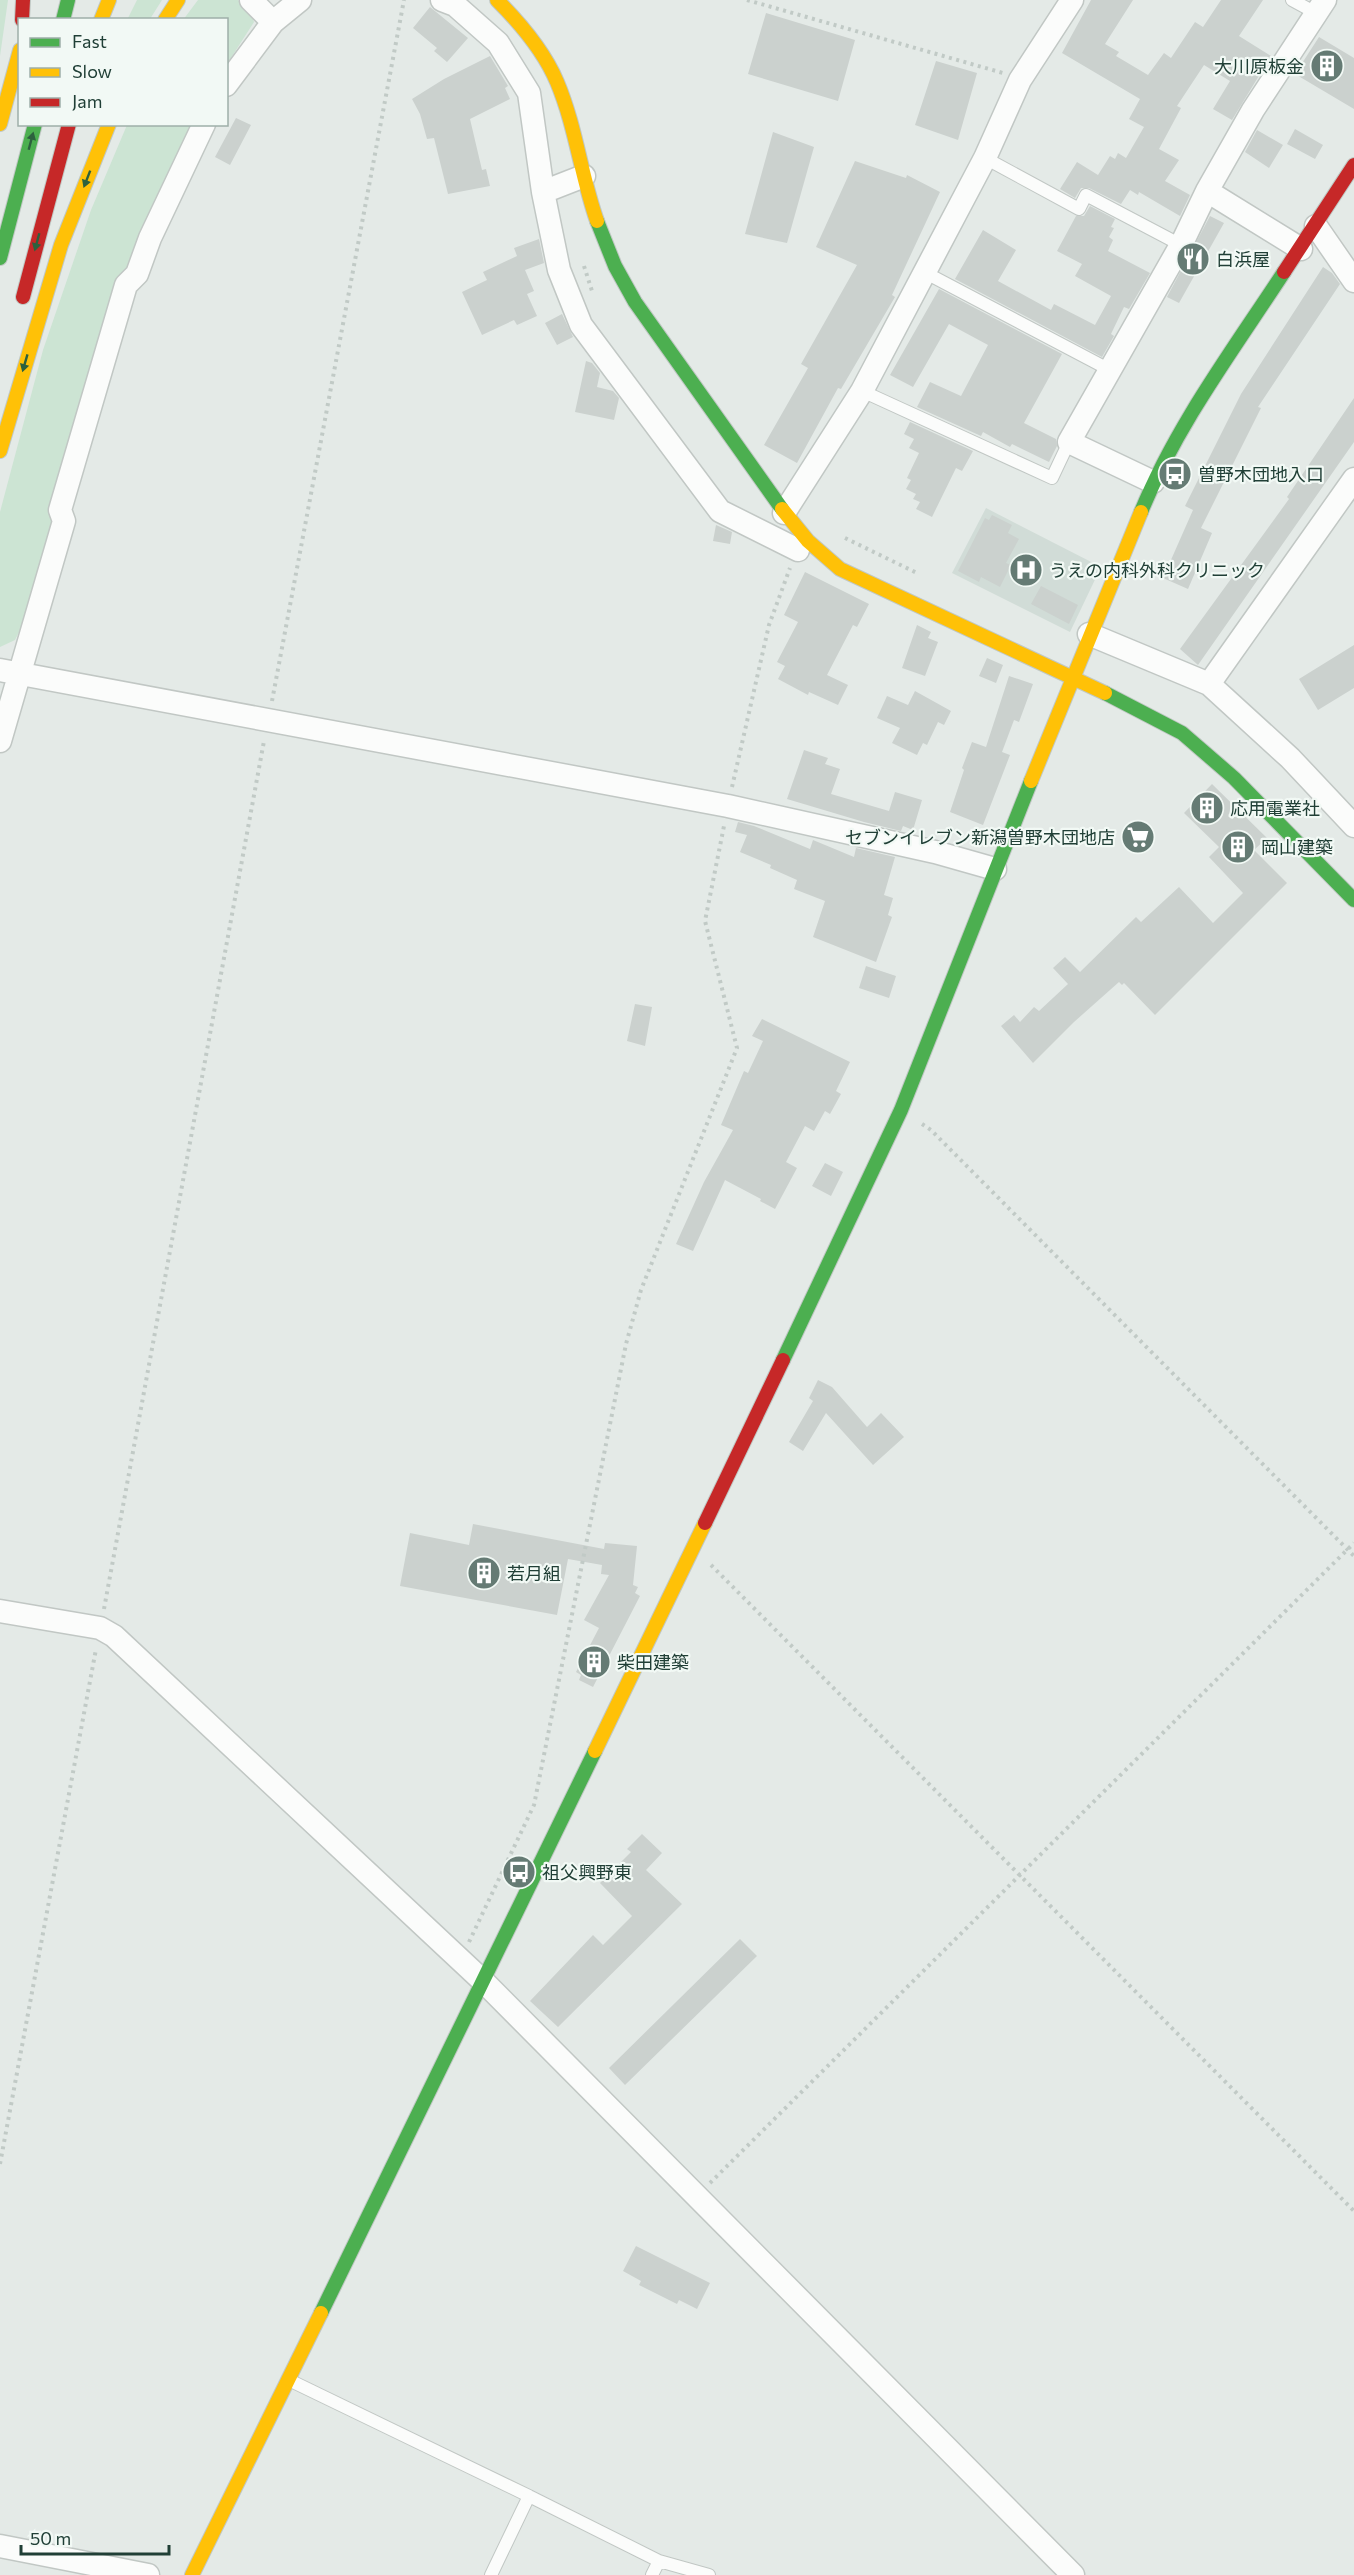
<svg xmlns="http://www.w3.org/2000/svg" width="1354" height="2575" font-family="Commissioner,'Noto Sans JP',sans-serif">
<style>
.built{fill:#d1dcd7}
.green{fill:#cce4d3}
.building{fill:#cbd1ce}
.lines{fill:none;stroke-linecap:round;stroke-linejoin:round}
.lane-casing{stroke:#c1c7c4;stroke-width:14}
.street-casing{stroke:#c1c7c4;stroke-width:25}
.fast-casing{stroke:#c0c8c4;stroke-width:16}
.slow-casing{stroke:#c0c8c4;stroke-width:16}
.jam-casing{stroke:#c0c8c4;stroke-width:16}
.path{stroke:#c1cac6;stroke-width:4;stroke-dasharray:3 4.5;stroke-linecap:butt}
.lane{stroke:#fbfcfb;stroke-width:12}
.street{stroke:#fbfcfb;stroke-width:22}
.fast{stroke:#4caf50;stroke-width:14}
.slow{stroke:#ffc107;stroke-width:14}
.jam{stroke:#c62828;stroke-width:14}
.oneway{fill:#2d613e}
.labels{text-anchor:middle;dominant-baseline:central;stroke-width:4.5;stroke-linejoin:round;paint-order:stroke}
.poi-label{font-size:18px;fill:#203f36;stroke:#f2f9f5;text-anchor:start}
</style>
<rect width="100%" height="100%" fill="#e4eae7"/>
<path class="built" d="M986,508L1101,567L1070,632L952,573Z"/>
<path class="green" d="M0,0H8L0,56Z
M137,0H162L150,19L127,20Z
M198,0H238L252,17L254,22L227,64L226,20H183Z
M127,125H191L138,238L21,628L15,640L0,647V512L43,350L91,210Z"/>
<path class="building" d="M1091,0H1133L1105,44L1119,52L1116,56L1148,75L1164,53L1171,58L1195,22L1203,27L1221,0H1263L1239,36L1271,56L1232,120L1213,109L1230,81L1204,65L1177,106L1181,108L1159,149L1179,160L1165,181L1190,195L1180,216L1139,192L1138,195L1130,190L1121,204L1089,188H1081L1075,198L1060,189L1077,162L1098,175L1110,156L1115,159L1118,153L1126,158L1144,127L1129,119L1140,99L1062,53Z
M430,7L468,38L447,62L434,51L437,48L413,28Z
M766,13L855,40L838,101L748,74Z
M1319,37L1354,58V109L1295,74Z
M490,56L508,86L505,88L510,99L470,119L482,170L486,169L490,186L448,194L434,138L427,139L420,114L412,99L444,79Z
M936,61L977,73L958,140L915,125Z
M236,118L251,125L230,165L215,157Z
M1295,129L1323,145L1315,159L1287,144Z
M1257,130L1283,145L1269,168L1245,152Z
M773,132L814,147L787,243L745,234Z
M855,161L906,178L907,175L940,192L892,295L895,297L841,389L838,388L797,463L764,445L808,368L801,364L857,265L816,247Z
M1090,206L1115,219L1111,227L1114,228L1109,237L1113,240L1108,251L1150,273L1129,309L1124,307L1111,334L1114,336L1102,357L955,279L983,230L1016,250L998,281L1051,310L1054,304L1095,325L1111,296L1075,276L1082,264L1057,251L1076,216H1084Z
M1210,216L1224,223L1179,303L1167,297Z
M539,239L544,263L525,270L534,291L527,294L537,316L517,325L514,320L482,335L462,292L487,280L483,272L517,256L514,248Z
M1323,267L1332,273L1340,284L1258,407L1261,408L1201,528L1212,533L1188,589L1163,578L1193,510L1185,506L1241,394Z
M939,289L1062,354L1024,423L1056,439L1057,446L1049,462L1012,444L1010,447L983,432L981,436L917,407L930,382L961,396L988,345L949,324L913,387L890,375Z
M562,314L573,337L557,345L545,323Z
M586,361L592,363L600,373L597,387L613,391L619,398L614,420L575,412Z
M1354,398V442L1198,665L1180,649L1289,499L1287,497Z
M910,422L973,451L962,471L956,468L932,517L916,509L920,502L913,499L916,494L906,489L911,480L907,478L919,453L909,448L914,439L904,434Z
M992,515L1012,525L1008,533L1019,539L1006,563L1011,565L1000,587L981,577L979,582L958,571L985,518L989,520Z
M716,525L732,532L730,544L713,541Z
M805,572L869,604L857,627L853,625L827,675L848,685L838,705L809,692L808,695L778,679L785,666L777,662L798,622L784,615Z
M1041,586L1078,605L1069,624L1031,604Z
M917,625L931,632L928,638L938,642L925,676L902,668Z
M1354,645V688L1318,710L1299,679Z
M987,658L1003,665L996,683L979,676Z
M1009,676L1033,684L1019,722L1014,720L1002,752L1010,755L983,825L950,812L964,770L962,768L972,742L986,747Z
M915,691L951,711L944,725L938,722L927,745L923,743L917,755L892,743L900,728L877,718L887,696L908,705Z
M804,750L828,758L825,764L840,769L831,794L889,811L895,792L922,800L913,830L903,826L901,831L864,822L787,799Z
M1212,784L1267,838L1254,850L1287,883L1155,1015L1124,983L1122,985L1119,982L1074,1022L1033,1063L1001,1026L1014,1015L1020,1022L1034,1007L1039,1011L1068,984L1053,968L1065,957L1080,972L1136,917L1141,922L1179,887L1213,923L1243,893L1209,857L1219,847L1184,813Z
M738,822L754,826L810,849L813,840L854,857L856,848L895,857L884,895L893,898L888,915L892,917L876,962L813,937L825,901L794,889L797,880L770,868L771,865L740,852L747,835L735,832Z
M866,966L896,976L889,998L859,988Z
M635,1004L652,1007L645,1046L627,1041Z
M762,1019L850,1062L836,1091L841,1094L830,1114L825,1111L814,1131L805,1126L786,1162L797,1168L775,1209L760,1201L761,1199L725,1180L693,1251L676,1244L704,1182L733,1130L721,1125L744,1071L748,1073L763,1041L752,1036Z
M825,1163L843,1172L831,1196L812,1186Z
M818,1380L832,1387L867,1427L881,1413L904,1437L873,1465L826,1413L803,1451L789,1442L813,1401L809,1398Z
M473,1524L604,1549L605,1543L637,1546L633,1585L638,1587L635,1593L640,1596L593,1687L579,1680L581,1675L576,1672L599,1628L584,1620L609,1575L601,1574L602,1565L568,1559L557,1615L400,1586L410,1533L469,1545Z
M642,1834L662,1853L646,1870L682,1904L558,2027L530,2001L593,1935L603,1945L632,1916L600,1883L631,1852L627,1849Z
M740,1939L757,1956L625,2085L609,2068Z
M636,2246L710,2283L697,2309L679,2300L677,2304L639,2285L641,2281L623,2271Z"/>
<g class="lines">
<defs>
<path id="lane" d="M1292,0L1316,13
M985,158L1079,209L1086,195L1181,245
M924,272L1110,370
M862,391L1052,478L1069,442
M289,2380L529,2496
M491,2575L529,2496L659,2561L709,2575
M652,2575L659,2561"/>
<path id="street" d="M251,0L273,22
M442,0L455,5L498,43L529,93L543,192L559,270L581,325L720,511L798,550
M226,85L273,22L300,0
M1207,191L1301,249
M543,192L584,176
M1316,226L1354,281
M1153,482L1069,442L1181,245L1207,191L1253,110L1325,0
M784,513L862,391L985,158L1020,80L1072,0
M1089,634L1209,684L1290,758L1354,826
M0,670L728,806L935,852L995,869
M1209,684L1354,479
M0,741L64,521L60,510L126,285L137,274L150,238L204,124
M0,1611L100,1628L114,1636L484,1982L1073,2575
M0,2546L148,2575"/>
<path id="fast" d="M63,20L68,0
M597,221L615,266L635,302L782,509
M0,258L35,124
M1141,512C1176,426 1233,350 1284,272
M1105,693L1182,733L1234,778L1354,900
M783,1360L901,1110L1031,781
M321,2313L595,1751"/>
<path id="slow" d="M497,0C521,24 544,51 557,82C576,127 581,176 597,221
M101,20L109,0
M165,20L178,0
M0,124L20,50
M0,451L61,245L109,124
M782,509L808,541L840,569L1105,693
M1031,781L1141,512
M595,1751L705,1523
M192,2575L321,2313"/>
<path id="jam" d="M22,20L23,0
M1284,272L1354,165
M23,297L69,124
M705,1523L783,1360"/>
</defs>
<use href="#lane" class="lane-casing"/>
<use href="#street" class="street-casing"/>
<use href="#fast" class="fast-casing"/>
<use href="#slow" class="slow-casing"/>
<use href="#jam" class="jam-casing"/>
<path class="path" d="M747,0L1003,73
M584,266L592,291
M845,538L919,574
M272,701L404,0
M732,787L769,625L790,568
M922,1124L931,1130L1354,1556
M711,1565L1354,2211
M104,1609L264,741
M469,1942L534,1805L626,1344L641,1290L737,1048L705,921L724,826
M0,2164L96,1649
M710,2183L1354,1543"/>
<use href="#lane" class="lane"/>
<use href="#street" class="street"/>
<use href="#fast" class="fast"/>
<use href="#slow" class="slow"/>
<use href="#jam" class="jam"/>
</g>
<defs><path id="oneway-solid" d="M-6-.8H1V-3.2L6.5 0L1 3.2V.8H-6Z" transform="scale(1.5)"/></defs>
<g class="oneway">
<use href="#oneway-solid" transform="translate(31 141) rotate(-75)"/>
<use href="#oneway-solid" transform="translate(87 179) rotate(111)"/>
<use href="#oneway-solid" transform="translate(37 242) rotate(105)"/>
<use href="#oneway-solid" transform="translate(25 363) rotate(106)"/>
</g>
<defs>
<symbol id="building-disc" viewBox="-11 -11 22 22"><circle r="9.5" fill="#657b74" stroke="#f2f9f5"/><path d="M-4-6H4V6H1V3H-1V6H-4ZM-2.5-4.3h1.7v1.8h-1.7ZM.8-4.3h1.7v1.8H.8ZM-2.5-1h1.7V.8h-1.7ZM.8-1h1.7V.8H.8Z" fill="#fff"/></symbol>
<symbol id="restaurant-disc" viewBox="-11 -11 22 22"><circle r="9.5" fill="#657b74" stroke="#f2f9f5"/><path d="M-5-6h1v4h1v-4h1v4h1v-4h1v5L-1.5 .5V6h-2V.5L-5-1ZM5-6V6H3V1.5H1.5Q1.5-4 5-6Z" fill="#fff"/></symbol>
<symbol id="bus-disc" viewBox="-11 -11 22 22"><circle r="9.5" fill="#657b74" stroke="#f2f9f5"/><path d="M-5-6H5V4H4V6H2V4H-2V6H-4V4H-5ZM-3.5-4V0h7V-4ZM-3.5 1.2v1.5H-2V1.2ZM2 1.2v1.5H3.5V1.2Z" fill="#fff"/></symbol>
<symbol id="hospital-disc" viewBox="-11 -11 22 22"><circle r="9.5" fill="#657b74" stroke="#f2f9f5"/><path d="M-5-5h3v3.5h4V-5h3V5h-3V1.5h-4V5h-3Z" fill="#fff"/></symbol>
<symbol id="supermarket-disc" viewBox="-11 -11 22 22"><circle r="9.5" fill="#657b74" stroke="#f2f9f5"/><path d="M-6-5.5h2.5l.6 2H6L4.5 2H-2.5L-4.4-4H-6ZM-1.5 3.2a1.3 1.3 0 1 0 .1 0ZM3 3.2a1.3 1.3 0 1 0 .1 0Z" fill="#fff"/></symbol>
</defs>
<g fill-rule="evenodd">
<use href="#building-disc" x="1308" y="47" width="38" height="38"/>
<use href="#restaurant-disc" x="1174" y="240" width="38" height="38"/>
<use href="#bus-disc" x="1156" y="455" width="38" height="38"/>
<use href="#hospital-disc" x="1007" y="551" width="38" height="38"/>
<use href="#building-disc" x="1188" y="789" width="38" height="38"/>
<use href="#supermarket-disc" x="1119" y="818" width="38" height="38"/>
<use href="#building-disc" x="1219" y="828" width="38" height="38"/>
<use href="#building-disc" x="465" y="1554" width="38" height="38"/>
<use href="#building-disc" x="575" y="1643" width="38" height="38"/>
<use href="#bus-disc" x="500" y="1853" width="38" height="38"/>
</g>
<g class="labels">
<g class="poi-label">
<text x="1304" y="66" text-anchor="end">大川原板金</text>
<text x="1216" y="259">白浜屋</text>
<text x="1198" y="474">曽野木団地入口</text>
<text x="1049" y="570">うえの内科外科クリニック</text>
<text x="1230" y="808">応用電業社</text>
<text x="1115" y="837" text-anchor="end">セブンイレブン新潟曽野木団地店</text>
<text x="1261" y="847">岡山建築</text>
<text x="507" y="1573">若月組</text>
<text x="617" y="1662">柴田建築</text>
<text x="542" y="1872">祖父興野東</text>
</g>
</g>
<rect x="18" y="18" width="210" height="108" fill="#f2f9f5" stroke="#9eafa9" stroke-width="1.5"/>
<rect x="30" y="38" width="30" height="9" fill="#4caf50" stroke="#9eafa9" stroke-width="1.5"/>
<text x="72" y="48" font-size="18" fill="#203f36">Fast</text>
<rect x="30" y="68" width="30" height="9" fill="#ffc107" stroke="#9eafa9" stroke-width="1.5"/>
<text x="72" y="78" font-size="18" fill="#203f36">Slow</text>
<rect x="30" y="98" width="30" height="9" fill="#c62828" stroke="#9eafa9" stroke-width="1.5"/>
<text x="72" y="108" font-size="18" fill="#203f36">Jam</text>
<path d="M21 2545v9h148v-9" fill="none" stroke="#203f36" stroke-width="3"/>
<text x="30" y="2545" font-size="18" fill="#203f36" stroke="#f2f9f5" stroke-width="4.5" paint-order="stroke">50 m</text>
</svg>
